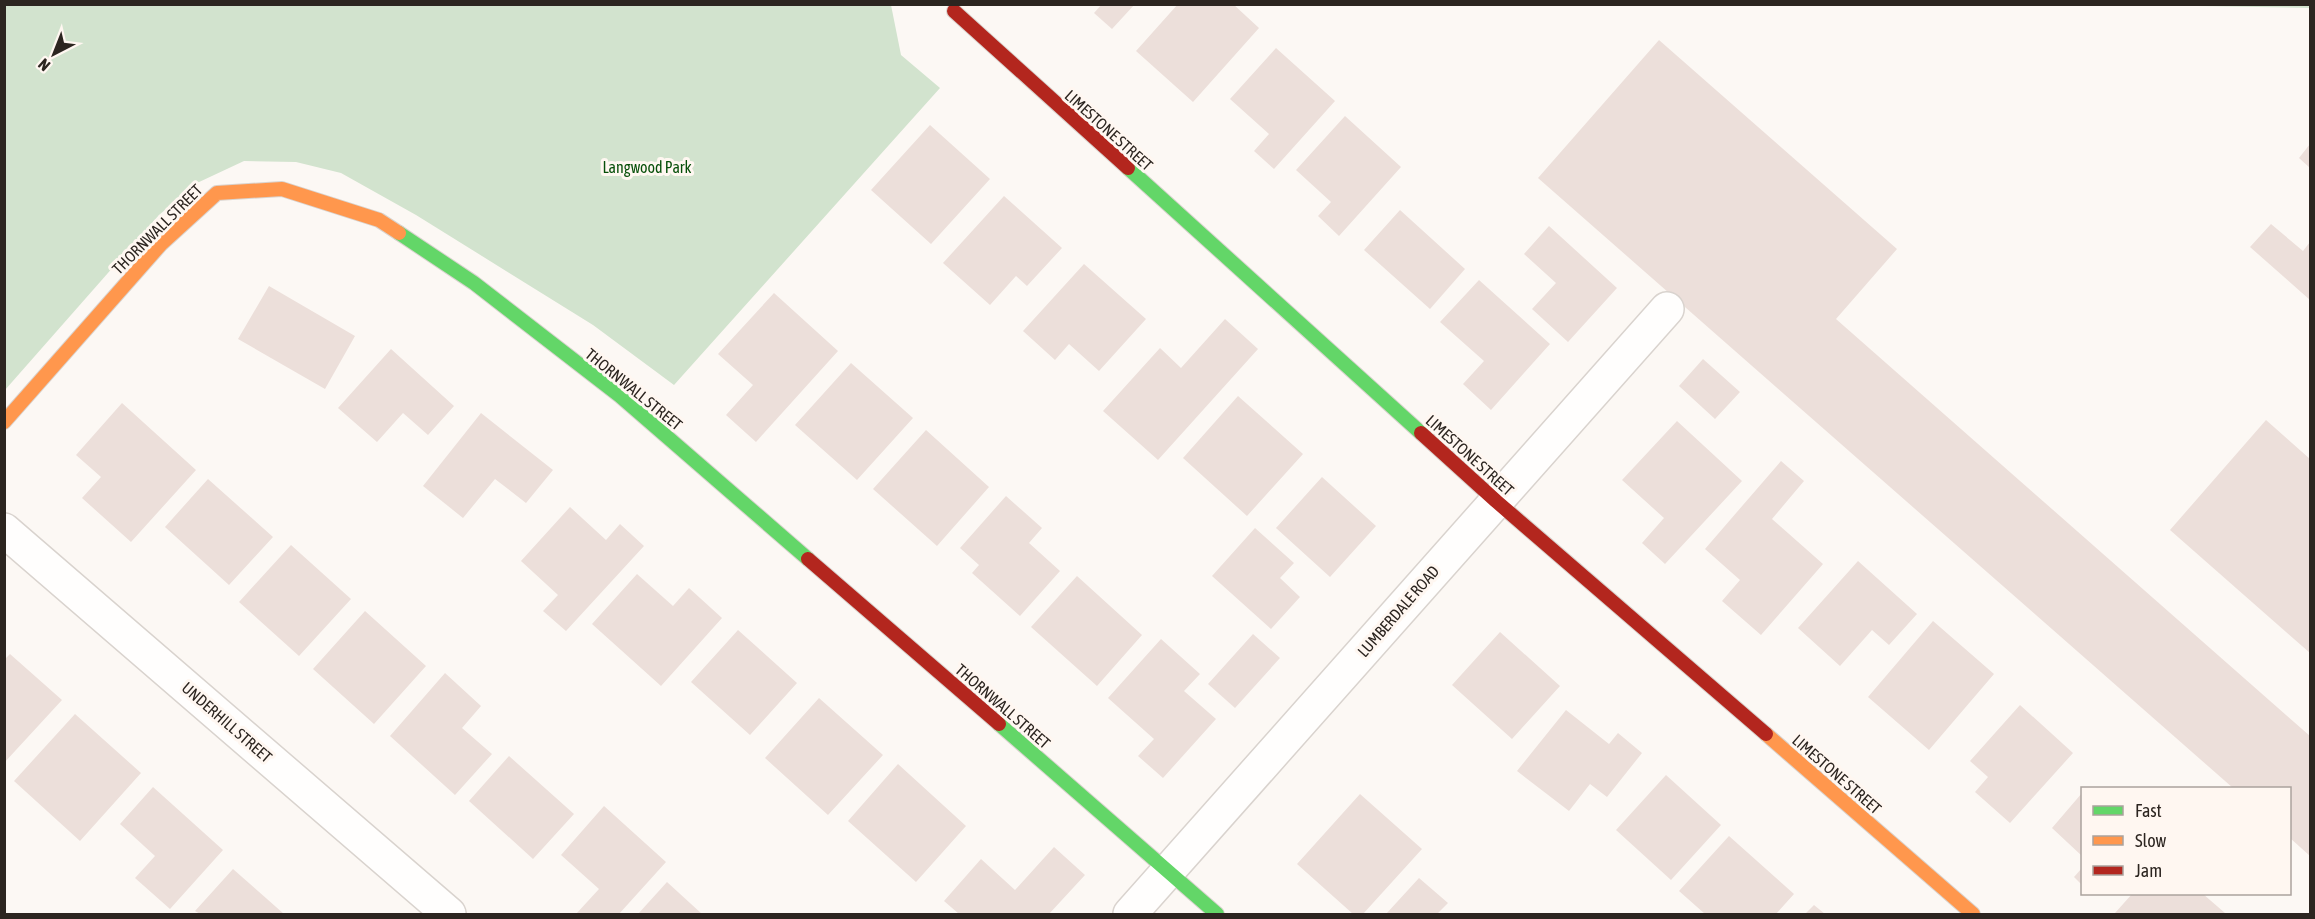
<svg xmlns="http://www.w3.org/2000/svg" width="2315" height="919" font-family="'Asap Condensed',sans-serif">
<style>
.green{fill:#d2e3ce}
.building{fill:#ecdfda}
.lines{fill:none;stroke-linecap:round;stroke-linejoin:round}
.street-casing{stroke:#d9d3ce;stroke-width:36}
.fast-casing{stroke:#d9d3ce;stroke-width:16}
.slow-casing{stroke:#d9d3ce;stroke-width:16}
.jam-casing{stroke:#d9d3ce;stroke-width:16}
.street{stroke:#fffefd;stroke-width:33}
.fast{stroke:#63d668;stroke-width:14}
.slow{stroke:#ff974d;stroke-width:14}
.jam{stroke:#b3261e;stroke-width:14}
.labels{text-anchor:middle;dominant-baseline:central;stroke-width:6;stroke-linejoin:round;paint-order:stroke}
.street-label{font-size:16px;fill:#2c2520;stroke:#fff7f1}
.park-label{font-size:16px;fill:#064f09;stroke:#fff7f1}
</style>
<rect width="100%" height="100%" fill="#fcf8f4"/>
<path class="green" d="M2310,4V8L2137,5V4Z
M4,5H891L901,55L940,88L674,385L593,325L416,215L341,173L296,162L244,161L197,183L159,215L5,390Z"/>
<path class="building" d="M1102,4H1135L1112,29L1094,13Z
M1178,4H1233L1259,28L1193,102L1136,51Z
M1659,40L1897,249L1836,319L2310,736V856L2290,838V788H2233L1538,178Z
M1276,48L1335,101L1274,169L1254,151L1269,134L1230,99Z
M1345,116L1401,167L1339,236L1318,216L1331,202L1296,170Z
M930,125L990,179L931,244L871,190Z
M2310,144V168L2299,158Z
M1004,196L1062,248L1027,286L1016,276L990,305L943,263Z
M1400,210L1465,269L1430,309L1364,250Z
M2271,224L2303,251L2310,242V300L2250,247Z
M1549,226L1617,288L1568,342L1532,309L1556,283L1524,254Z
M1084,264L1146,319L1099,371L1069,344L1055,360L1023,331Z
M1479,280L1550,344L1491,410L1463,384L1484,361L1440,322Z
M269,286L355,336L325,389L238,339Z
M774,293L838,351L756,442L726,415L753,385L718,354Z
M1225,319L1258,349L1158,460L1103,411L1160,348L1181,368Z
M391,349L454,406L428,435L403,413L377,442L338,408Z
M1703,359L1740,392L1715,419L1679,386Z
M851,363L913,418L857,480L795,425Z
M1238,396L1303,454L1247,516L1183,458Z
M122,403L196,470L131,542L82,498L101,477L76,455Z
M481,413L553,470L526,503L495,479L463,518L423,486Z
M2266,420L2310,459V653L2170,530Z
M1677,421L1742,481L1665,564L1642,543L1664,518L1622,480Z
M926,430L989,487L937,546L873,489Z
M1781,461L1804,481L1772,519L1823,564L1761,635L1722,601L1740,580L1705,549Z
M1322,477L1376,526L1330,577L1276,528Z
M208,479L273,537L229,585L165,527Z
M1006,496L1042,528L1029,543L1060,571L1020,616L972,573L979,565L960,548Z
M570,507L606,540L620,524L644,546L566,631L543,611L558,595L521,561Z
M1255,528L1294,563L1280,578L1300,597L1271,629L1212,576Z
M291,545L351,599L299,656L239,602Z
M1858,561L1917,614L1889,645L1872,630L1840,666L1798,628Z
M637,574L673,606L689,588L722,618L661,686L592,624Z
M1077,576L1142,635L1097,686L1031,627Z
M365,611L426,666L374,724L313,669Z
M1933,621L1994,674L1929,750L1868,697Z
M738,630L797,683L750,735L691,682Z
M1500,632L1560,686L1512,739L1452,685Z
M1253,634L1280,658L1235,708L1208,684Z
M1161,639L1200,674L1184,691L1216,719L1163,778L1138,756L1154,739L1108,698Z
M10,654L62,700L4,763V660Z
M445,673L481,706L462,728L492,754L455,795L390,736Z
M819,698L883,755L828,815L765,758Z
M2020,705L2073,753L2010,823L1975,792L1988,777L1970,761Z
M1566,710L1609,744L1618,733L1642,753L1607,797L1590,784L1569,811L1517,771Z
M75,714L141,773L80,841L14,781Z
M509,756L574,814L533,859L469,801Z
M898,764L966,826L916,882L848,821Z
M1666,775L1721,825L1671,880L1616,830Z
M153,787L223,850L170,909L135,878L155,856L120,824Z
M2082,793V856L2052,828Z
M1360,794L1422,849L1363,914H1353L1297,864Z
M604,806L666,862L619,914H576L599,889L561,855Z
M1729,836L1794,894L1776,914H1705L1679,891Z
M1054,847L1085,875L1049,914H959L944,901L981,859L1015,890Z
M2082,868V885L2074,877Z
M233,869L284,914H200L195,911Z
M1419,878L1448,903L1437,914H1386Z
M667,882L702,914H638Z
M2132,894H2203L2225,913L2117,914L2115,913Z
M1814,905L1825,914H1805Z"/>
<g class="lines">
<defs>
<path id="street" d="M4,530L449,914
M1130,914L1667,309"/>
<path id="fast" d="M1128,168L1421,433
M399,233L474,283L620,396L808,559
M999,724L1217,914"/>
<path id="slow" d="M4,422L161,244L217,193L282,189L379,220L399,233
M1766,734L1973,914"/>
<path id="jam" d="M954,11L1128,168
M1421,433L1496,501L1766,734
M808,559L999,724"/>
</defs>
<use href="#street" class="street-casing"/>
<use href="#fast" class="fast-casing"/>
<use href="#slow" class="slow-casing"/>
<use href="#jam" class="jam-casing"/>
<use href="#street" class="street"/>
<use href="#fast" class="fast"/>
<use href="#slow" class="slow"/>
<use href="#jam" class="jam"/>
</g>
<g class="labels">
<g class="street-label">
<text transform="translate(1109 130) rotate(42)">LIMESTONE STREET</text>
<text transform="translate(157 229) rotate(-45)">THORNWALL STREET</text>
<text transform="translate(634 389) rotate(39)">THORNWALL STREET</text>
<text transform="translate(1470 455) rotate(42)">LIMESTONE STREET</text>
<text transform="translate(1398 611) rotate(-49)">LUMBERDALE ROAD</text>
<text transform="translate(1003 706) rotate(41)">THORNWALL STREET</text>
<text transform="translate(227 722) rotate(41)">UNDERHILL STREET</text>
<text transform="translate(1837 774) rotate(41)">LIMESTONE STREET</text>
</g>
<g class="park-label">
<text x="647" y="167">Langwood Park</text>
</g>
</g>
<rect width="2315" height="919" fill="none" stroke="#2c2520" stroke-width="12"/>
<rect x="2081" y="787" width="210" height="108" fill="#fff7f1" stroke="#aba39d" stroke-width="1.5"/>
<rect x="2093" y="806" width="30" height="9" fill="#63d668" stroke="#aba39d" stroke-width="1.5"/>
<text x="2135" y="817" font-size="18" fill="#2c2520">Fast</text>
<rect x="2093" y="836" width="30" height="9" fill="#ff974d" stroke="#aba39d" stroke-width="1.5"/>
<text x="2135" y="847" font-size="18" fill="#2c2520">Slow</text>
<rect x="2093" y="866" width="30" height="9" fill="#b3261e" stroke="#aba39d" stroke-width="1.5"/>
<text x="2135" y="877" font-size="18" fill="#2c2520">Jam</text>
<g transform="translate(54 54) rotate(222)" stroke="#fff7f1" stroke-width="4.5" paint-order="stroke">
<path d="M0-4.5L10 22L0 15L-10 22Z" fill="#2c2520"/>
<text y="-9" font-size="16" font-weight="bold" text-anchor="middle" fill="#2c2520">N</text>
</g>
</svg>
